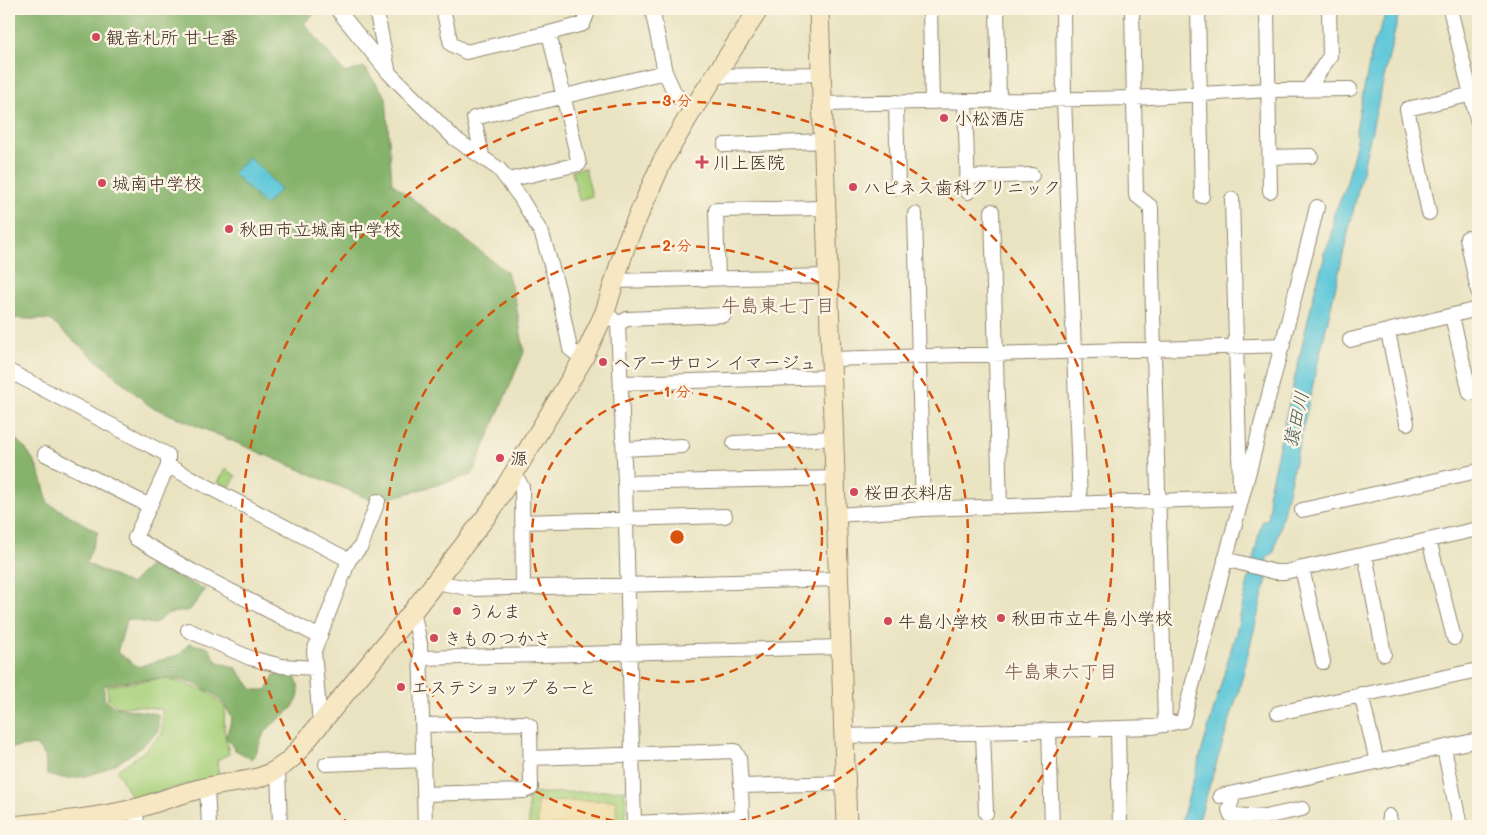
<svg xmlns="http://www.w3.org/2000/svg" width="1487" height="835" font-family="Mali,'Klee One',sans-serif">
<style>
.green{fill:#a8d17c;stroke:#727e4d}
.forest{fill:#86b36c;stroke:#606e45}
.sand{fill:#eeda9e;stroke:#94825e}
.water{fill:#5ec8d9;stroke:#4c797c}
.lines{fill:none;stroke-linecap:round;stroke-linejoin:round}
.street-casing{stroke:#928670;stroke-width:16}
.secondary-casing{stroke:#928670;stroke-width:21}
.street{stroke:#fff;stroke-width:14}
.secondary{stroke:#f7e8c3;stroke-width:19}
.ring{fill:none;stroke:#d7540e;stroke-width:2.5;stroke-dasharray:9 6}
.poi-dot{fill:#d1495b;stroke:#fcf5e5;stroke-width:2}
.labels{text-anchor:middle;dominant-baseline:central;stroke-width:5;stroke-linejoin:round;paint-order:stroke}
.poi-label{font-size:18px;fill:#3b2a1e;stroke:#fcf5e5;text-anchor:start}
.neighbourhood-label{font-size:19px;fill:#775747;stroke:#fcf5e5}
.water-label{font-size:19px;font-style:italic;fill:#465956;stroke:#fcf5e5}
.centre{fill:#d7540e;stroke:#fcf5e5;stroke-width:2.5}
.ring-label{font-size:15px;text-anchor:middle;font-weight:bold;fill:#d7540e;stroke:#fcf5e5;stroke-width:5;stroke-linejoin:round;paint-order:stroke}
</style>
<rect width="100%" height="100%" fill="#fcf5e5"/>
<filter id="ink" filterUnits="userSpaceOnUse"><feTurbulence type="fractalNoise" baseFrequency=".02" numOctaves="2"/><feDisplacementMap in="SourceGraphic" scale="10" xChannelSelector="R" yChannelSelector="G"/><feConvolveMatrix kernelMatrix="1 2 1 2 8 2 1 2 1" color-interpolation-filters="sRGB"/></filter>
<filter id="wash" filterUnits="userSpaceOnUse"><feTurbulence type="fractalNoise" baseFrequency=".0096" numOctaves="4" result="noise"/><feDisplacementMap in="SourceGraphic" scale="20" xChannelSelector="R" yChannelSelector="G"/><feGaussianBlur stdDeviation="1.12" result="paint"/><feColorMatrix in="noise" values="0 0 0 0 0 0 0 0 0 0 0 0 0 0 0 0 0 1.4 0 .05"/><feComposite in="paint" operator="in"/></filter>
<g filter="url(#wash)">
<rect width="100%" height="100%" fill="#e9e3c1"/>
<path class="green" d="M585,168L592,196L579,200L572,171Z
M225,469L236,476L229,488L218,482Z
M165,678L207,691L225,708L224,729L229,754L217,760L219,776L132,799L117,770L142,753L162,733V709L135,706L117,707L108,698L107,686Z
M625,790L626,826H529L528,794Z"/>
<path class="forest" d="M9,9H320L304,23L345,73L364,67L386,97L392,183L507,272L516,304L524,352L472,475L376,502L150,406L50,320L9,318Z
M9,434C35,453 41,473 48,503L98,532L86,563L130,584L151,564L205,590L190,610L167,614L154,624L127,619L117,652L138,667L181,654L189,643L209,648L216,661L236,668L253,690H267L274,675L281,673L296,678C308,708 280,714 266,731C259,740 259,751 252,759L235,750L226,737L232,718C208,668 150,677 104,685V698L114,707L158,714V731C132,758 87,788 47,775L45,756L36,745L9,748Z"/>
<path class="sand" d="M616,800L617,826H538L537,802Z"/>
<path class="water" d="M1387,9H1400L1274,552L1267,558L1265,575L1267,578L1239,690L1197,826H1180L1237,629L1262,521L1268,519L1270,504L1268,495L1316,285L1324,259V253L1331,239L1334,213L1345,190L1357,140L1356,130L1359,113L1374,40L1378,36Z
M249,157L281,189L265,205L233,173Z"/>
</g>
<g filter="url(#ink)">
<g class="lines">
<defs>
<path id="street" d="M337,9L388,72L454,138L499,169L520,197L542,234L558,289L570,349L583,359
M376,9L388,69
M443,9L451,44L466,52L549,33
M652,9L665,72L675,94L693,109
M930,9L932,102
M997,9L999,100
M1063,9L1064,99L1080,502
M1132,9L1136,195L1151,207C1153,379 1161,552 1165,725
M1198,9L1202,196
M1267,9L1270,191
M1450,9L1478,123
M715,76L822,74
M1308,89L1330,56L1329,9
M965,101L968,192
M896,102L898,188
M823,104L1134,98L1268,90L1350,89
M725,145L824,141
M482,156L474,118L665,72
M1270,157L1311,156
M967,177L1032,175
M508,180L579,164L549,33L583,24L587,14L586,9
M1232,199L1240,485
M992,211L1000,507
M1429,213L1407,109L1478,93
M915,214L923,509
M1467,238L1478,291
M718,278L716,210L827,208
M614,281L829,276
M605,312L618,324L625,483L634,826
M1452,316L1470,393
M618,324L627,319L724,315
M1388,332L1407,423
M1350,340L1478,309
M832,359L1283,345
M9,371L168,455V466L349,560
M621,383L833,377
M734,443L835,438
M624,449L682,446
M45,454L150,506
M168,466L135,538L192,571L320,637
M514,473L522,487L523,588
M625,483L836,478
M1302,510L1478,471
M837,515L923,509L1240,498
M522,522L725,516
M1429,540L1454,638
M1365,554L1384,654
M1225,559L1275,572H1285L1478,529
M1302,568L1323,662
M436,582L473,589L839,579
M413,611L420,644L425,826
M188,630L250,658L282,666L315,668
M421,658L842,647
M1361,694L1377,762
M1278,713L1478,670
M320,724L314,651L349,560L361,546L378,501
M423,725L525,723L530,726L531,788L524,791L424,794
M1118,728L1120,826
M1049,730L1052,826
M983,732L986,813
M845,736L1153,727L1183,721C1227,550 1275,379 1317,207
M1444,748L1460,826
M531,758L735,751L739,758L741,786
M326,764L424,760
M278,770L280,826
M207,787L209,826
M1234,793L1229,810L1231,815L1265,817L1302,809
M1220,796L1478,740
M136,808L137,826
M1389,816L1391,826
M634,823L742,818L741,786L846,783"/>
<path id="secondary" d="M819,9L847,826
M9,826C52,822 96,819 138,808C161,801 184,792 208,787C244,779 263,784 292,758L413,611L492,509L583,359L605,312L627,241L662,162L693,109L759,9"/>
</defs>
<use href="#street" class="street-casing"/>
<use href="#secondary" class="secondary-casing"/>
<use href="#street" class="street"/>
<use href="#secondary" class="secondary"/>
</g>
</g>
<g class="ring">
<circle cx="677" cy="537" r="145"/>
<path d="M644 826A291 291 0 1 1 710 826"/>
<path d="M350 826A436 436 0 1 1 1004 826"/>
</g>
<g class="poi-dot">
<circle cx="96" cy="37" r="5"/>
<circle cx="944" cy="118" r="5"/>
<path d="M699.5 154.5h5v5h5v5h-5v5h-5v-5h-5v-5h5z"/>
<circle cx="102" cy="183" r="5"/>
<circle cx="853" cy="187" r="5"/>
<circle cx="229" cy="229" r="5"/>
<circle cx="603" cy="362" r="5"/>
<circle cx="500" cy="458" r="5"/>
<circle cx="854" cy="492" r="5"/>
<circle cx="457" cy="611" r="5"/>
<circle cx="1001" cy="618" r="5"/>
<circle cx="888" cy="621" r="5"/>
<circle cx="434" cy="638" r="5"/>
<circle cx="401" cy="687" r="5"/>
</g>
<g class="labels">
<g class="poi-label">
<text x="106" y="37">観音札所 甘七番</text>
<text x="954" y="118">小松酒店</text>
<text x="713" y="162">川上医院</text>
<text x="112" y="183">城南中学校</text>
<text x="863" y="187">ハピネス歯科クリニック</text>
<text x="239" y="229">秋田市立城南中学校</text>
<text x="613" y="362">ヘアーサロン イマージュ</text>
<text x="510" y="458">源</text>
<text x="864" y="492">桜田衣料店</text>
<text x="467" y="611">うんま</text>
<text x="1011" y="618">秋田市立牛島小学校</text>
<text x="898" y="621">牛島小学校</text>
<text x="444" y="638">きものつかさ</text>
<text x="411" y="687">エステショップ るーと</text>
</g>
<g class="neighbourhood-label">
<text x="778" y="304">牛島東七丁目</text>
<text x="1061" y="670">牛島東六丁目</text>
</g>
<g class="water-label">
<text transform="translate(1295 419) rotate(-77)">猿田川</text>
</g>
</g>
<circle cx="677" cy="537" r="8" class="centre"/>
<g class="ring-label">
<text x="677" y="106">3 分</text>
<text x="677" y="251">2 分</text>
<text x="677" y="397">1 分</text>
</g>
<rect width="1487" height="835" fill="none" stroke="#fcf5e5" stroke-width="30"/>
</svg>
